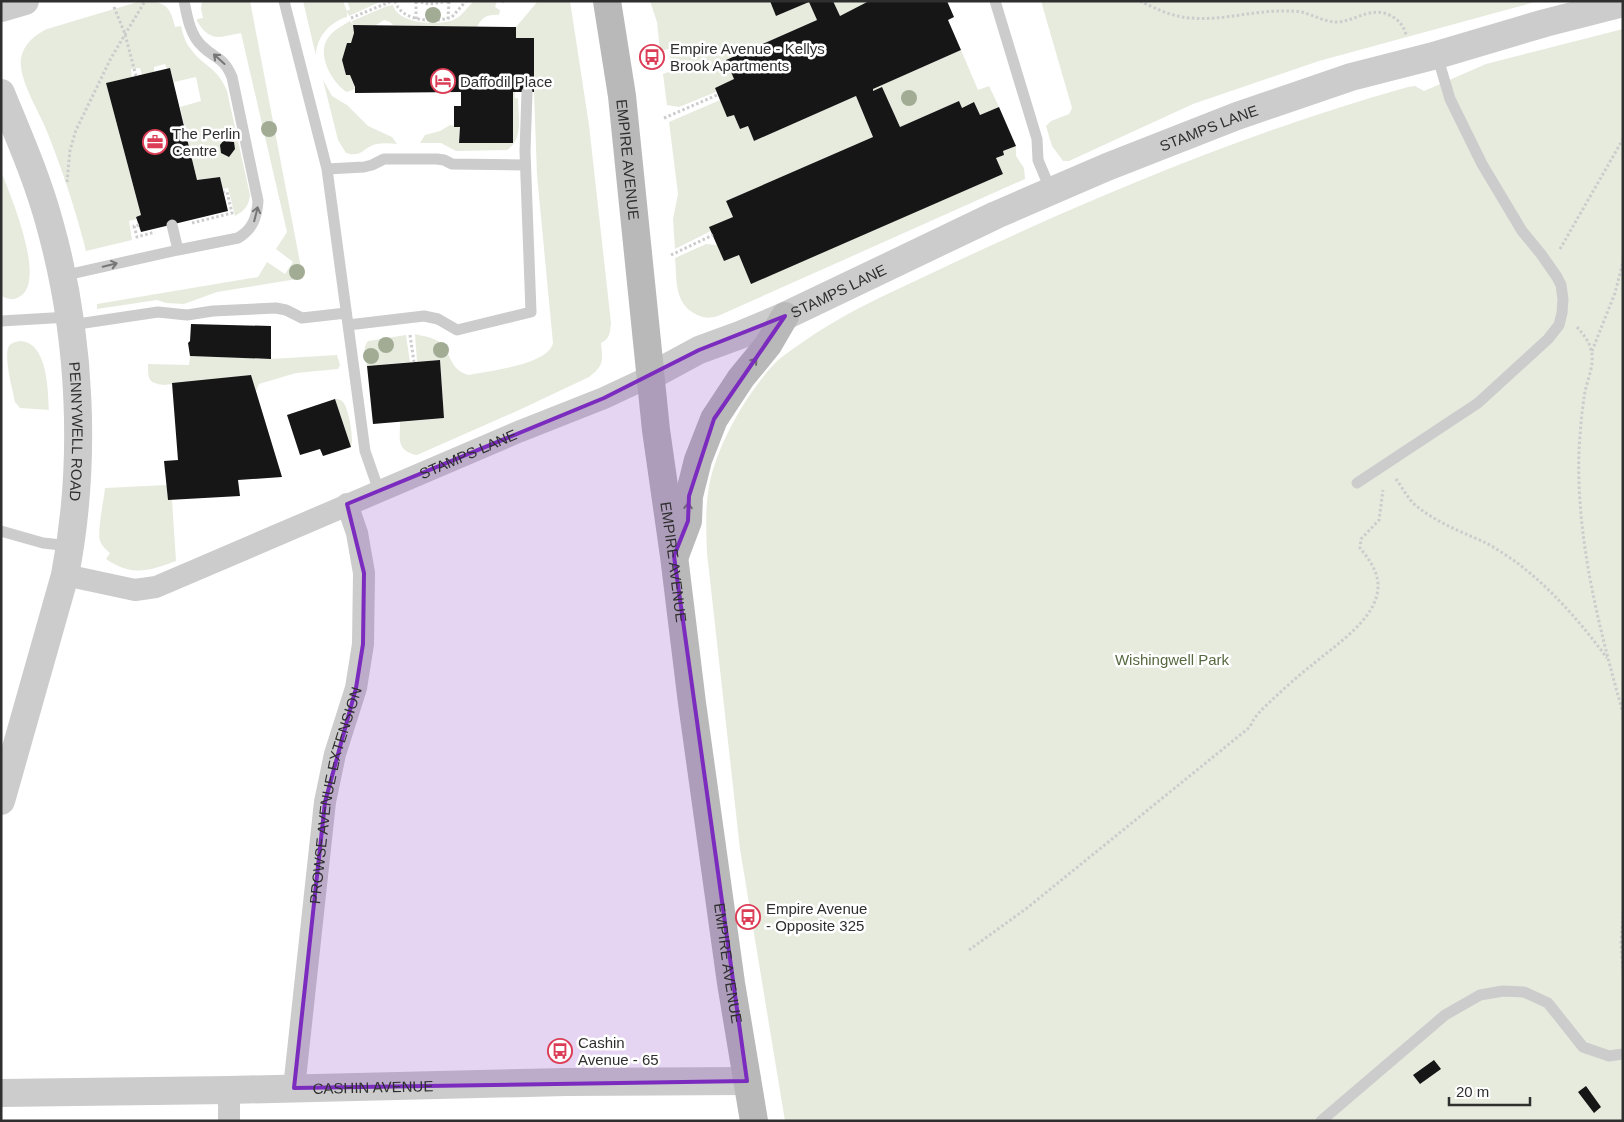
<svg xmlns="http://www.w3.org/2000/svg" width="1624" height="1122" font-family="Arial,sans-serif">
<style>
.green{fill:#e6ebde}
.building{fill:#161616}
.lines{fill:none;stroke-linecap:round;stroke-linejoin:round}
.path{stroke:#ccc;stroke-width:3;stroke-dasharray:2.5 2.5;stroke-linecap:butt}
.service{stroke:#ccc;stroke-width:11}
.minor{stroke:#ccc;stroke-width:22}
.tertiary{stroke:#ccc;stroke-width:28}
.secondary{stroke:#b9b9b9;stroke-width:28}
.tree{fill:#a2ac95}
.oneway{stroke:#767676}
.oneway2{stroke:#6d6d6d}
.marked{fill:#7b2cbf;fill-opacity:0.2;stroke:#7b2cbf;stroke-width:4;stroke-linejoin:round}
.labels{text-anchor:middle;dominant-baseline:central;stroke-width:5;stroke-linejoin:round;paint-order:stroke}
.poi-label{font-size:15px;fill:#2f2f2f;stroke:#fff;text-anchor:start}
.street-label{font-size:15px;fill:#2f2f2f;stroke:#fff}
.park-label{font-size:15px;fill:#56683f;stroke:#fff}
</style>
<rect width="100%" height="100%" fill="#fff"/>
<path class="green" d="M141,1C163,1 170,4 175,27L181,26C183,34 185,42 190,48C203,67 217,66 227,91L250,195C249,206 244,211 235,216L228,188L223,189L220,177L197,180L180,107L201,101L196,77L174,82L170,68L167,69L165,64L154,67V72L142,75L140,68L131,69L132,77L106,83L141,215L136,217L137,219L129,221L132,240L86,251C76,211 63,172 48,134C41,114 18,80 21,59C23,45 34,35 47,29Z
M202,1H250L303,278L217,292L184,304L166,303L157,300L97,309V304L258,277L267,262L285,274L293,262L276,249L287,232L241,33C220,37 210,43 197,21V19L203,18L201,9Z
M303,1H343L347,11L350,9L347,1H382L349,16L347,12V17C329,22 316,38 316,56Z
M474,1H497L495,7L500,10L499,15C488,14 482,17 477,27L393,25L390,22L384,20L376,25H353L354,33L351,43H347L342,60L346,75H350L355,89L347,92C332,83 316,54 328,38C333,30 342,26 350,21L353,25L352,21L387,6L393,5C398,24 438,26 453,20C463,16 467,7 474,1Z
M538,1H570L589,125L611,323C610,332 610,339 601,343C603,361 604,365 589,377L517,411L417,455C396,450 400,440 400,422L444,418L440,360L417,362L415,334C423,336 431,337 438,341C452,351 448,370 469,375C488,371 548,365 553,343L537,175L534,92V39L516,38V27Z
M650,1H770L777,16L809,2L817,20L726,60L734,79L715,88L716,92L679,107L667,105L663,74L671,71L669,49L660,51L657,22Z
M833,1H869L840,16Z
M1041,1H1539L1319,61L1193,104L1069,161H1063L1052,146L1046,126L1051,121L1069,114L1072,108Z
M1623,29V1121H785L740,849L707,553C706,529 705,505 710,481C719,441 749,389 778,360C785,354 793,349 800,344C840,315 887,294 932,273C1086,200 1244,133 1408,87L1415,86L1424,91L1486,64Z
M961,50L978,90L989,86L999,107L980,115L974,102L962,108L959,101L900,127L882,88L873,91V89Z
M323,80L332,96L347,105L368,126L392,137L397,144C390,143 383,143 376,144C364,147 362,158 346,153L338,140Z
M513,92H515V98H518C518,115 524,140 507,150L456,151L441,143H420L425,135L440,131L450,125L460,127L459,142Z
M856,96L873,137L726,201L733,217L710,227L711,231L675,249L673,219L678,194L669,122L720,100L727,117L734,115L740,129L748,126L754,141Z
M1016,146V156L1024,168L1025,179L718,316C708,319 701,318 692,312C674,300 677,278 675,258L706,244L717,245L724,261L739,255L751,283L1003,174L996,158L1004,155L1003,151Z
M1,171C10,194 48,283 19,297C12,301 6,299 1,295Z
M406,335L410,362L367,366C366,358 362,348 368,341Z
M20,341C48,342 48,391 49,410L20,408L15,402C13,391 3,356 9,346C12,342 16,342 20,341Z
M337,355L340,365L338,369L296,373L259,384L256,391L250,375L164,385C148,383 148,379 148,364L189,365L190,356L270,359Z
M335,399C340,399 343,401 345,405C349,413 354,439 351,447Z
M167,485L168,500H172L176,561C149,571 132,577 106,559L110,553C106,550 102,546 100,541C97,530 104,500 105,488Z"/>
<path class="building" d="M770,1H833L840,16L869,1H947L954,17L948,20L961,50L873,89V91L882,87L900,127L959,101L962,108L974,102L980,115L999,107L1016,146L1003,151L1004,155L996,158L1003,174L751,284L739,255L724,261L709,227L733,217L726,201L873,137L856,96L754,141L748,126L740,129L734,115L727,117L715,88L734,79L726,60L817,20L809,2L776,16Z
M353,25L516,27V38H534V92H513V143H459L460,127H454V106H461V92L355,93V87L350,75H346L342,60L347,43H351L354,33Z
M170,68L197,180L220,177L228,211L141,232L136,217L141,215L106,83Z
M224,140L234,142L235,149L229,157L221,153L220,145Z
M191,324L271,326V359L190,356L188,343L190,341Z
M440,360L444,418L373,424L367,366Z
M251,375L282,477L238,480L240,496L168,500L164,461L178,460L172,383Z
M335,399L351,447L323,456L320,449L300,455L287,415Z
M1434,1060L1441,1069L1420,1084L1413,1075Z
M1586,1086L1601,1107L1594,1113L1578,1092Z"/>
<g class="lines">
<path class="path" d="M395,1C401,22 435,23 452,17L466,1
M416,1L429,4L451,1
M502,1L504,2
M1140,1C1156,9 1173,17 1191,18C1223,21 1254,10 1286,11C1292,11 1299,11 1305,13C1315,16 1324,21 1334,22C1351,23 1366,9 1383,13C1394,15 1404,24 1406,35
M114,7L125,34L136,76
M351,18L392,1
M416,19V1
M448,19L449,2
M664,118L717,95
M67,182L70,150L76,130L111,58L145,1
M192,223L232,213L227,192H224
M139,225L134,226L137,237L155,232
M1560,249L1623,139
M671,255L713,235
M1577,327C1583,334 1589,341 1591,350C1595,362 1588,379 1585,391C1582,410 1580,431 1579,451C1576,539 1599,628 1623,713
M410,335L414,362
M1592,351L1615,293L1623,262
M1396,479C1402,487 1407,497 1414,504C1435,522 1460,531 1484,542C1494,547 1506,555 1516,562C1552,589 1581,623 1607,658
M1623,916L1621,943L1623,970
M969,950L1027,908L1250,727C1255,714 1265,707 1274,698C1286,687 1299,675 1312,665C1334,646 1379,618 1378,585C1378,571 1368,558 1360,548L1361,539L1379,520L1383,490"/>
<path class="service" d="M284,1L327,169L365,451L379,491
M995,1L1037,139L1038,160L1051,191
M327,169L364,167L372,165L384,159H437L444,160L452,164L525,165
M172,225L178,250
M62,276L178,250L238,238C253,229 257,217 258,201L232,77C223,56 216,60 202,46C190,35 187,16 184,1
M1,321L69,317
M71,325L158,312L187,315L213,311L276,308L286,310L302,318L346,313
M348,325L424,316L438,319L457,330L531,312L525,151L527,92
M1357,483L1478,403L1548,339L1559,325L1562,313L1563,299L1561,285L1557,277L1541,254L1522,231L1482,164L1450,99L1437,55
M1,531L43,543L70,546
M1321,1121L1445,1015L1480,995L1503,991L1524,992L1548,1003L1583,1047L1609,1056L1623,1054"/>
<g class="minor">
<path id="s1" d="M65,575L135,590L156,587L518,432L604,398L651,376"/>
<path id="s2" d="M294,1088L325,802L335,754L356,688L363,644L364,573L357,533L347,504"/>
<path d="M229,1121V1090"/>
</g>
<g class="tertiary">
<path d="M1,8L25,1"/>
<path id="s3" d="M1,93C19,137 38,180 50,225C81,336 87,462 65,575L1,801"/>
<path id="s4" d="M651,376L699,350L740,335L785,316L996,215L1107,167L1237,116L1351,77L1437,55L1545,23L1623,3"/>
<path id="s5" d="M1,1093L229,1090L566,1082L747,1081"/>
</g>
<g class="secondary">
<path id="s6" d="M607,1L622,96L656,430L674,556L692,703L731,983L754,1121"/>
<path d="M676,553L688,521L689,496L698,460L714,419L741,378L768,345L785,316"/>
</g>
</g>
<g class="tree">
<circle cx="433" cy="15" r="8"/>
<circle cx="909" cy="98" r="8"/>
<circle cx="269" cy="129" r="8"/>
<circle cx="297" cy="272" r="8"/>
<circle cx="386" cy="345" r="8"/>
<circle cx="441" cy="350" r="8"/>
<circle cx="371" cy="356" r="8"/>
</g>
<defs><path id="oneway-shaft" d="M-6 0H5M1.5-3L5.5 0L1.5 3" fill="none" stroke-width="1.6" stroke-linecap="round" stroke-linejoin="round" transform="scale(1.25)"/></defs>
<g class="oneway">
<use href="#oneway-shaft" transform="translate(219 59) rotate(-138)"/>
<use href="#oneway-shaft" transform="translate(256 214) rotate(-76)"/>
<use href="#oneway-shaft" transform="translate(110 265) rotate(-13)"/>
</g>
<g class="oneway2">
<use href="#oneway-shaft" transform="translate(752 364) rotate(-51)"/>
<use href="#oneway-shaft" transform="translate(688 510) rotate(-88)"/>
</g>
<path class="marked" d="M785,316L714,419L689,496L688,521L674,556L747,1081L294,1088L325,802L356,688L363,644L364,573L347,504L604,398L699,350Z"/>
<defs>
<symbol id="bus-ring" viewBox="-11 -11 22 22"><circle r="9.5" fill="#fff" stroke="#db3d56" stroke-width="1.5"/><path d="M-5-6H5V4H4V6H2V4H-2V6H-4V4H-5ZM-3.5-4V0h7V-4ZM-3.5 1.2v1.5H-2V1.2ZM2 1.2v1.5H3.5V1.2Z" fill="#db3d56"/></symbol>
<symbol id="hotel-ring" viewBox="-11 -11 22 22"><circle r="9.5" fill="#fff" stroke="#db3d56" stroke-width="1.5"/><path d="M-6-4.5h1.5V1H6V5H4.5V3h-9V5H-6ZM-4 0a1.8 1.8 0 1 1 3.6 0ZM.5 0V-2.5h3Q6-2.5 6 0Z" fill="#db3d56"/></symbol>
<symbol id="office-ring" viewBox="-11 -11 22 22"><circle r="9.5" fill="#fff" stroke="#db3d56" stroke-width="1.5"/><path d="M-6-3h4V-5.5h4V-3h4V5H-6ZM-1-4.5V-3h2v-1.5ZM-6 0V1H6V0Z" fill="#db3d56"/></symbol>
</defs>
<g fill-rule="evenodd">
<use href="#bus-ring" x="638" y="43" width="28" height="28"/>
<use href="#hotel-ring" x="429" y="67" width="28" height="28"/>
<use href="#office-ring" x="141" y="128" width="28" height="28"/>
<use href="#bus-ring" x="734" y="903" width="28" height="28"/>
<use href="#bus-ring" x="546" y="1037" width="28" height="28"/>
</g>
<g class="labels">
<g class="poi-label">
<text x="670" y="48">Empire Avenue - Kellys<tspan x="670" dy="17">Brook Apartments</tspan></text>
<text x="460" y="81">Daffodil Place</text>
<text x="172" y="133">The Perlin<tspan x="172" dy="17">Centre</tspan></text>
<text x="766" y="908">Empire Avenue<tspan x="766" dy="17">- Opposite 325</tspan></text>
<text x="578" y="1042">Cashin<tspan x="578" dy="17">Avenue - 65</tspan></text>
</g>
<g class="street-label">
<text stroke="none"><textPath href="#s4" startOffset="611">STAMPS LANE</textPath></text>
<text stroke="none"><textPath href="#s6" startOffset="160">EMPIRE AVENUE</textPath></text>
<text stroke="none"><textPath href="#s4" startOffset="206">STAMPS LANE</textPath></text>
<text stroke="none"><textPath href="#s3" startOffset="350">PENNYWELL ROAD</textPath></text>
<text stroke="none"><textPath href="#s1" startOffset="432">STAMPS LANE</textPath></text>
<text stroke="none"><textPath href="#s6" startOffset="565">EMPIRE AVENUE</textPath></text>
<text stroke="none"><textPath href="#s2" startOffset="296">PROWSE AVENUE EXTENSION</textPath></text>
<text stroke="none"><textPath href="#s6" startOffset="970">EMPIRE AVENUE</textPath></text>
<text stroke="none"><textPath href="#s5" startOffset="372">CASHIN AVENUE</textPath></text>
</g>
<g class="park-label">
<text x="1172" y="659">Wishingwell Park</text>
</g>
</g>
<rect width="1624" height="1122" fill="none" stroke="#2f2f2f" stroke-width="5"/>
<path d="M1449 1097v8h81v-8" fill="none" stroke="#2f2f2f" stroke-width="2.5"/>
<text x="1456" y="1097" font-size="15" fill="#2f2f2f" stroke="#ffffff" stroke-width="4" paint-order="stroke">20 m</text>
</svg>
